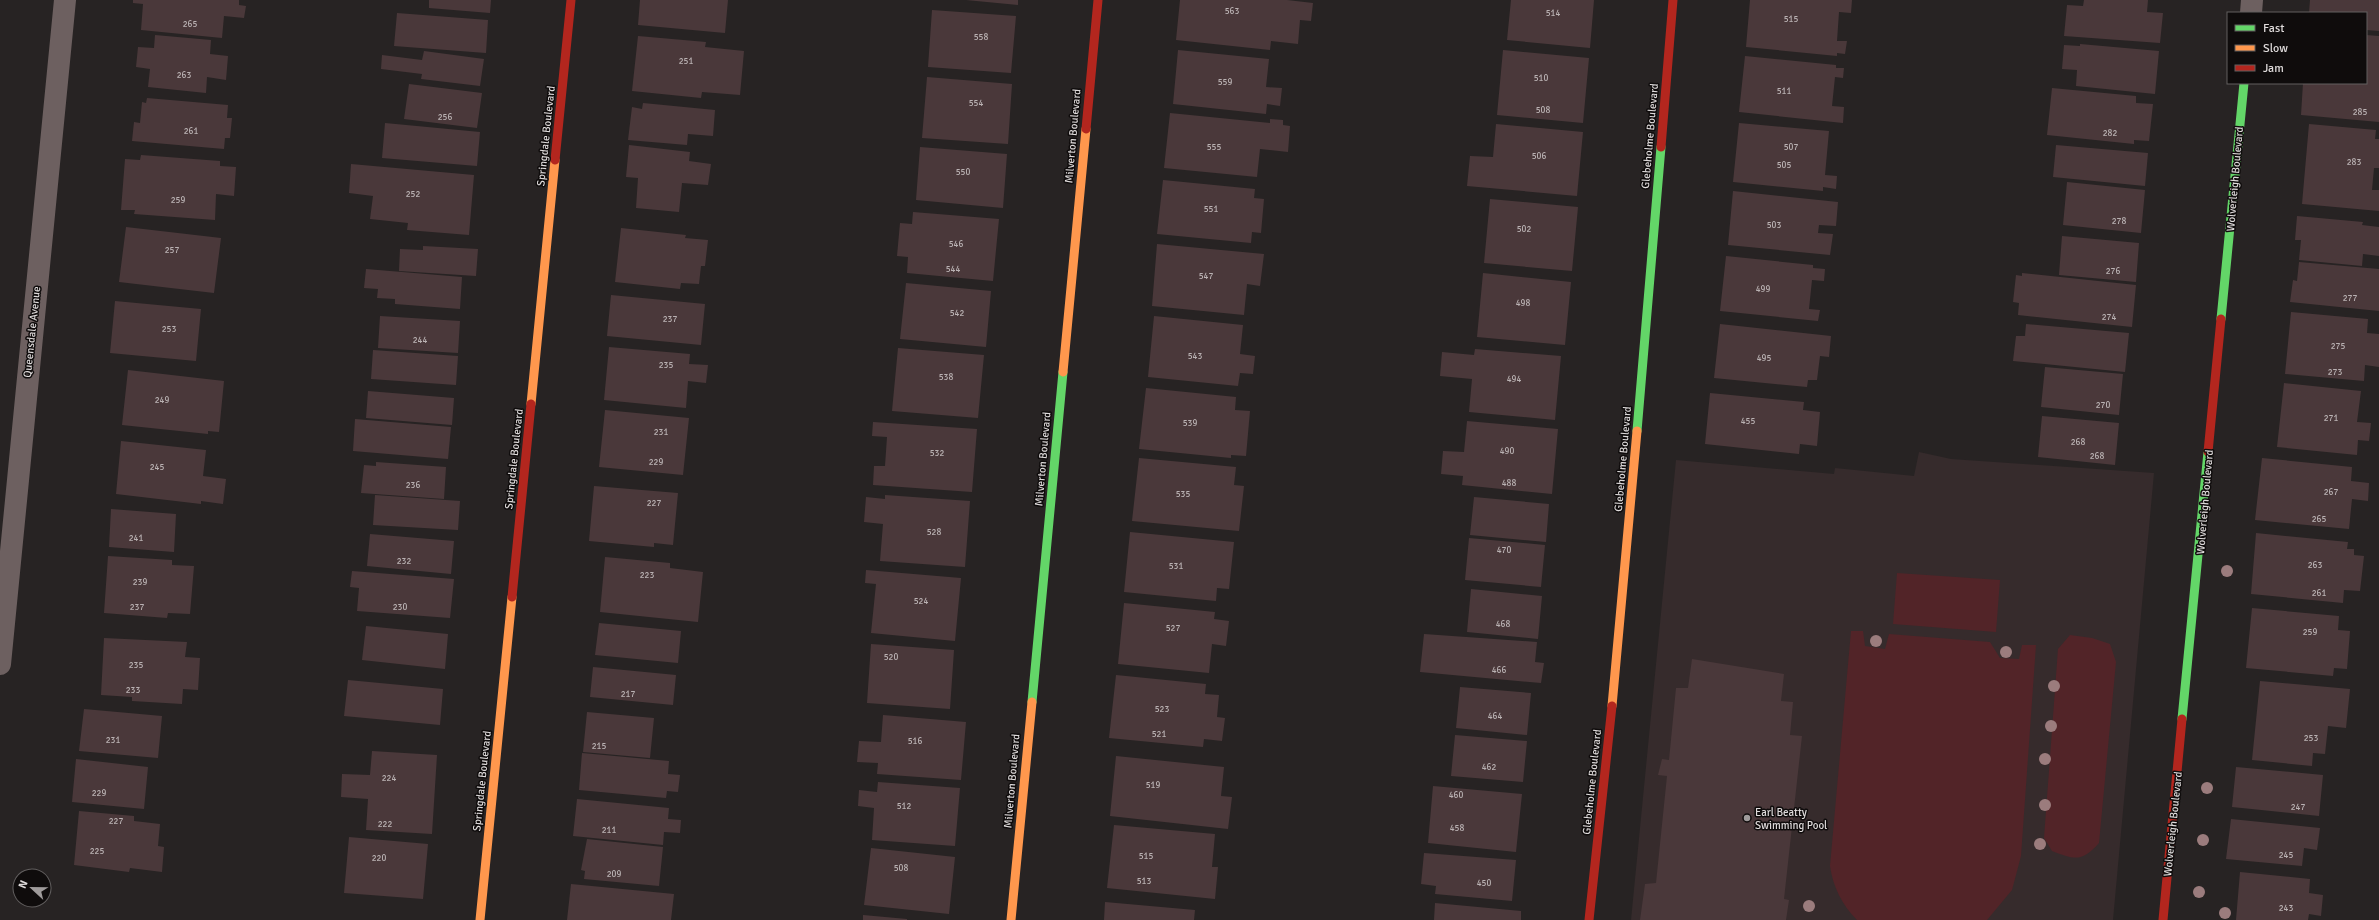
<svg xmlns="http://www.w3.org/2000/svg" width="2379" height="920" font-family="Signika,sans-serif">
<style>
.built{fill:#362b2c}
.green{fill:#522428}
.building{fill:#4a383a}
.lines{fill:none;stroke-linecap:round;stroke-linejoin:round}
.street{stroke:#6d6060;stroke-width:22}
.fast{stroke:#63d668;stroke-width:9}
.slow{stroke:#ff974d;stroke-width:9}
.jam{stroke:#b3261e;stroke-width:9}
.tree{fill:#9b7c7d}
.poi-dot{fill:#9f9b9b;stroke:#0f0c0c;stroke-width:1.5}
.labels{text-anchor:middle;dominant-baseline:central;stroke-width:3;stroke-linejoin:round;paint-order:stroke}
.number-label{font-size:9px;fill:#bab2b3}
.street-label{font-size:11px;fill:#dfdbdb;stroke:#0f0c0c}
.poi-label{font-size:11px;fill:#dfdbdb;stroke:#0f0c0c;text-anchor:start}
</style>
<rect width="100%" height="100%" fill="#272323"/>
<path class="built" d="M1919,452L1951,459L2154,473L2113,920H1631L1676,460L1834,474L1835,468L1914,476Z"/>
<path class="green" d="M1897,573L2000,580L1996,632L1893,624Z
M1851,631H1863L1865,646L1885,649L1889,634L1990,642L2000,658L2019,659L2022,645H2036L2021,856L2012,890L1987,920H1857C1842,905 1833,887 1830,866Z
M2070,635L2092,638L2110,644L2116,662L2099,843C2082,862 2075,860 2052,851L2044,838L2058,649Z"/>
<path class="building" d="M133,0H239V5L246,6L244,18L224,16L222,38L141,30L143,4L133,3Z
M429,0H491L490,13L429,8Z
M640,0H728L725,33L638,25Z
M966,0H1018V5Z
M1180,0H1287L1313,3L1311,21L1300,20L1298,44L1271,41L1270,50L1176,40Z
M1511,0H1594L1590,48L1507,40Z
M1750,0H1852L1851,13L1839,12L1837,41H1847L1845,54L1837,53V56L1746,47Z
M2084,0H2148L2147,12L2163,13L2160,43L2064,36L2067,5L2083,6Z
M2310,0H2379V31L2366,30V13H2309Z
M932,10L1016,16L1011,73L928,67Z
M397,13L488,20L486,53L394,46Z
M155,35L211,40L210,54L228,56L226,80L207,77L206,93L148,87L150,69L136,67L138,47L154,48Z
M2366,35L2379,36V122L2301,115L2303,83H2366Z
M638,36L706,42L705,47L744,51L740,95L702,92L701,98L632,91Z
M2080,44L2159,51L2155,94L2076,86L2077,70L2062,69L2064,45L2080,46Z
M1178,50L1269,59L1266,87L1282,88L1280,106L1267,104L1266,114L1173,104Z
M1503,50L1589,58L1583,123L1497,115Z
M424,51L484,59L480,86L421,79L422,74L381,69L382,55L422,60Z
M1745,56L1836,65V68H1844L1843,78L1835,77L1832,106L1844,107L1843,123L1739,112Z
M927,77L1012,84L1008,144L922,138Z
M409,84L482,93L477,128L404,119Z
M2052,88L2136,96V103L2153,104L2149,141L2134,140V144L2047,135Z
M147,98L228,105L227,118H232L230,138H225L224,149L132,141L134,122L140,123L142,102L146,103Z
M643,103L715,110L713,136L688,134L687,145L628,140L632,107L642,109Z
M1170,113L1270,123V119L1283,120V125L1290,126L1288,152L1260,149L1257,177L1164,168Z
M385,123L480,132L477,166L382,158Z
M1739,123L1829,131L1825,175L1837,176L1836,189L1823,187V191L1733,182Z
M1496,124L1583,132L1577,196L1467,186L1470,156L1493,157Z
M2309,124L2376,130L2375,139H2379V168H2374L2372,190H2379V211L2302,204Z
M629,145L690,152L689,161L711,164L708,185L682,183L679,212L636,208L638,178L626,177Z
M2056,145L2148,153L2145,186L2053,177Z
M920,147L1007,154L1003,208L916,200Z
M141,155L220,161V166L236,167L234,196L216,194L215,220L134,214L135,210H121L125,159L140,160Z
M351,164L474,175L469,235L407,230L408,223L370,219L373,196L349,193Z
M1163,180L1255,189L1254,198L1264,199L1261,233L1252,232L1251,243L1157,234Z
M2067,182L2145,190L2141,233L2063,225Z
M1733,191L1838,202L1836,226L1819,225L1818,233L1833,234L1830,255L1728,245Z
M1490,199L1578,207L1572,271L1484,263Z
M913,212L999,219L993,281L907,273L908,257L897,256L900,223L912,224Z
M2297,216L2363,222L2362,225L2379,227V256L2363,254L2362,266L2299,260L2301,240H2295Z
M126,227L221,238L214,293L119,282Z
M621,228L686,235L685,238L708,240L705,266H701L699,284L681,283L680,289L615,282Z
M2062,236L2139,243L2136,282L2059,275Z
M1157,244L1264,254L1260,286L1247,284L1244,315L1152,306Z
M423,246L478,249L476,276L399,271L400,249L423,250Z
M1726,256L1813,265V268L1825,269L1824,281L1812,280L1809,309L1820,310L1818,321L1720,311Z
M2299,262L2379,269V311L2290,302L2293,280L2297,281Z
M366,269L462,277L460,309L395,304V299L377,298L378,289L364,288Z
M1483,273L1571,282L1565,345L1477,337Z
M2022,273L2136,285L2132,327L2018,315L2019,303L2013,302L2016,275L2022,276Z
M906,283L991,291L986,347L900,339Z
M611,295L705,304L701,345L607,336Z
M115,301L201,309L196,361L110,353Z
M2291,312L2368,319L2367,333L2379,334V367L2365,365L2364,381L2285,374Z
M380,316L460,321L458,353L378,348Z
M1154,316L1243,325L1240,354L1255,356L1253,374L1240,373L1238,386L1148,377Z
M1720,324L1831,336L1829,357L1820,356L1817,380H1808L1807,387L1714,378Z
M2026,324L2129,333L2125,372L2013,361L2016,336H2025Z
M609,347L690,354L689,364L708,365L706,383L688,381L686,408L604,400Z
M898,348L984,355L978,418L892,411Z
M1475,349L1561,356L1555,420L1469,412L1472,379L1440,376L1442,352L1474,355Z
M373,350L458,356L456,385L371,379Z
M2045,367L2123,374L2119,415L2041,407Z
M128,370L224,381L219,432L208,431V434L122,425Z
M2284,383L2361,391L2357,422L2371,423L2369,441L2358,440L2357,455L2277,447Z
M1146,388L1236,397L1235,410L1250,411L1246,456L1231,455V458L1139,449Z
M368,391L454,398L452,425L366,418Z
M1710,393L1804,402L1803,410L1820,412L1817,446L1800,444L1799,454L1705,444Z
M605,410L689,418L683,475L599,467Z
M2042,416L2119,423L2115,465L2038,457Z
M355,419L451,427L448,459L353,451Z
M1467,421L1558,429L1552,494L1462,485L1463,476L1441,474L1443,451L1464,452Z
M873,422L977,429L972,492L873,485L874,466H885L887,437L872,436Z
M121,441L206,450L203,476L226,479L223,504L201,501V504L116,494Z
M1139,458L1236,467L1234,485L1244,486L1239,531L1132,521Z
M2262,458L2352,467L2351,481L2369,483L2368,501L2352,499L2349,529L2255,520Z
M376,462L446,467L444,499L361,493L364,465L376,466Z
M594,486L678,493L673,545L654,543V547L589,541Z
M375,495L460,501L458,530L373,525Z
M885,495L970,501L965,567L880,561L883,524L864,522L866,497L885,499Z
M1474,497L1549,504L1546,542L1470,535Z
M111,509L176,514L174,552L109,547Z
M1130,532L1234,542L1229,589L1217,588L1216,601L1124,592Z
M2256,533L2348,542L2347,549H2354V555L2364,556L2360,591L2344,590L2343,603L2251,594Z
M370,534L454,541L451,574L367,566Z
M1469,538L1545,545L1541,587L1465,580Z
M108,556L172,560V565L194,566L190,614L168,613L167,618L104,613Z
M605,557L670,563V568L703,572L698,622L600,612Z
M866,570L961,578L955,641L871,633L876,584L865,583Z
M352,571L454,579L450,618L357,611L359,588L350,587Z
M1471,589L1542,596L1538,639L1467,632Z
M1124,603L1215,612L1214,619L1229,621L1226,646L1212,644L1209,673L1118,664Z
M2252,608L2339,616L2338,630L2350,631L2347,669L2334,668L2333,676L2246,668Z
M599,623L681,631L678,663L595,655Z
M366,626L448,634L445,669L362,660Z
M1424,634L1537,642L1535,662L1544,663L1541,683L1420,672Z
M104,638L187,642L185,657L200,658L198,690L183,689L182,704L132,701V697L101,695Z
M871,644L954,650L950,709L867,703Z
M1692,659L1784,674L1781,701L1793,702L1790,735L1802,736L1784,899L1789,900L1786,920H1640L1645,884L1656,883L1667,776L1658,775L1662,759L1669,760L1676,688H1688Z
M593,667L676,675L673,705L590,697Z
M1116,675L1206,684L1205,694L1219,695L1217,717L1225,718L1222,741L1204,739L1203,747L1109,738Z
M348,680L443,689L440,725L344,716Z
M2260,681L2350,689L2346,728L2328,726L2325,754L2313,753L2312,766L2252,760Z
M1460,687L1531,693L1527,735L1456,728Z
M84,709L162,716L158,758L79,751Z
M587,712L654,718L650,758L583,752Z
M883,715L966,722L961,780L877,774L878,763L857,762L859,741L881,742Z
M1455,735L1527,741L1523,782L1451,776Z
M372,751L437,755L432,834L366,830L368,799L341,797L342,774L370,775Z
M582,753L669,761L668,774L680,775L678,792L667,791L666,798L579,790Z
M1116,756L1224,767L1221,796L1232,797L1228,829L1110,816Z
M76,759L148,767L144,809L72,802Z
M2236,767L2323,775L2319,816L2232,807Z
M878,782L960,788L955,846L872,840L874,808L858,806L859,790L877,792Z
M1433,786L1522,794L1516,852L1428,843Z
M577,799L669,808L668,819L681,820L680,833L664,832L663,845L573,836Z
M79,811L134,816V821L160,824L158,846L164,847L162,872L130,868L129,872L74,865Z
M2231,819L2320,828L2317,850L2304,848L2302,866L2226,859Z
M1114,825L1215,834L1212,867H1218L1215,899L1107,888Z
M349,837L428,844L423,899L344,893Z
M587,839L663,847L659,886L584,879L585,871L581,870Z
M871,848L955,857L949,914L864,905Z
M1424,853L1516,860L1512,901L1435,894L1436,886L1421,884Z
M2240,872L2310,879L2309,893L2323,895L2321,916L2309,914L2308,920H2236Z
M571,884L674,894L671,920H567Z
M1105,902L1195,910L1194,920H1104Z
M1435,903L1521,911V920H1434Z
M863,915L907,919V920H863Z"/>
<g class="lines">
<path class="street" d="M2251,13L2252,0
M0,664L65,0"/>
<path class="fast" d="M2221,319L2244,83
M1637,431L1661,147
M1032,702L1063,372
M2182,719L2208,452"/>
<path class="slow" d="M1063,372L1086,129
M531,404L555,160
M1612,706L1637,431
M480,920L512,597
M1011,920L1032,702"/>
<path class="jam" d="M1086,129L1098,0
M1661,147L1673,0
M555,160L571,0
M2208,452L2221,319
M512,597L531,404
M1589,920L1612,706
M2163,920L2182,719"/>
</g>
<g class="tree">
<circle cx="2227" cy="571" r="6"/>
<circle cx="1876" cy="641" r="6"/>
<circle cx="2006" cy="652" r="6"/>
<circle cx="2054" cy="686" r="6"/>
<circle cx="2051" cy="726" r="6"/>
<circle cx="2045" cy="759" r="6"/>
<circle cx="2207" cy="788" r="6"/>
<circle cx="2045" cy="805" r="6"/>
<circle cx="2203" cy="840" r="6"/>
<circle cx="2040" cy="844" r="6"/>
<circle cx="2199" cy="892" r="6"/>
<circle cx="1809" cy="906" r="6"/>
<circle cx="2225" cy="913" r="6"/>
</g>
<circle class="poi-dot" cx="1747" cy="818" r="4"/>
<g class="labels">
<g class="number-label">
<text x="1232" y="11">563</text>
<text x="1553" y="13">514</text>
<text x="1791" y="19">515</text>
<text x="190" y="24">265</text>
<text x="981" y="37">558</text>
<text x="686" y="61">251</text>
<text x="184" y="75">263</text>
<text x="1541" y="78">510</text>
<text x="1225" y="82">559</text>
<text x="1784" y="91">511</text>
<text x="976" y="103">554</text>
<text x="1543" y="110">508</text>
<text x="2360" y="112">285</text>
<text x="445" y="117">256</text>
<text x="191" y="131">261</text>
<text x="2110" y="133">282</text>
<text x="1214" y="147">555</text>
<text x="1791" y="147">507</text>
<text x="1539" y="156">506</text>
<text x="2354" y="162">283</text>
<text x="1784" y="165">505</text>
<text x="963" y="172">550</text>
<text x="413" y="194">252</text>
<text x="178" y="200">259</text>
<text x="1211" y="209">551</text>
<text x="2119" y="221">278</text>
<text x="1774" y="225">503</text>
<text x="1524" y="229">502</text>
<text x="956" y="244">546</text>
<text x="172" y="250">257</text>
<text x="953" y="269">544</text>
<text x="2113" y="271">276</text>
<text x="1206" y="276">547</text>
<text x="1763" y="289">499</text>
<text x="2350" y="298">277</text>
<text x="1523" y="303">498</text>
<text x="957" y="313">542</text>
<text x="2109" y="317">274</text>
<text x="670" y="319">237</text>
<text x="169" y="329">253</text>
<text x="420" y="340">244</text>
<text x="2338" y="346">275</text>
<text x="1195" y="356">543</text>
<text x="1764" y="358">495</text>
<text x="666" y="365">235</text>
<text x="2335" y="372">273</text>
<text x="946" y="377">538</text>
<text x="1514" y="379">494</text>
<text x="162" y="400">249</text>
<text x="2103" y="405">270</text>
<text x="2331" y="418">271</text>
<text x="1748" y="421">455</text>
<text x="1190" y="423">539</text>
<text x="661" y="432">231</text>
<text x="2078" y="442">268</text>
<text x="1507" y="451">490</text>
<text x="937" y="453">532</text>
<text x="2097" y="456">268</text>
<text x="656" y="462">229</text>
<text x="157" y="467">245</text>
<text x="1509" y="483">488</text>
<text x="413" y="485">236</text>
<text x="2331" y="492">267</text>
<text x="1183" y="494">535</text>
<text x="654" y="503">227</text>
<text x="2319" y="519">265</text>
<text x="934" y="532">528</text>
<text x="136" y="538">241</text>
<text x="1504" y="550">470</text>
<text x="404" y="561">232</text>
<text x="2315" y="565">263</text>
<text x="1176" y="566">531</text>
<text x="647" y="575">223</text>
<text x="140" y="582">239</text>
<text x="2319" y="593">261</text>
<text x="921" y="601">524</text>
<text x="137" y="607">237</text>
<text x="400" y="607">230</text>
<text x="1503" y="624">468</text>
<text x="1173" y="628">527</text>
<text x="2310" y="632">259</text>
<text x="891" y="657">520</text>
<text x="136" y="665">235</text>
<text x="1499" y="670">466</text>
<text x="133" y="690">233</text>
<text x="628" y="694">217</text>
<text x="1162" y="709">523</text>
<text x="1495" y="716">464</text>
<text x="1159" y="734">521</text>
<text x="2311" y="738">253</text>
<text x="113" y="740">231</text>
<text x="915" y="741">516</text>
<text x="599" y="746">215</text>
<text x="1489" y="767">462</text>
<text x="389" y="778">224</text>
<text x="1153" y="785">519</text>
<text x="99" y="793">229</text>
<text x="1456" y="795">460</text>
<text x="904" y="806">512</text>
<text x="2298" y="807">247</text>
<text x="116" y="821">227</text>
<text x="385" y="824">222</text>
<text x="1457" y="828">458</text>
<text x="609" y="830">211</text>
<text x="97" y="851">225</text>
<text x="2286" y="855">245</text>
<text x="1146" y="856">515</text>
<text x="379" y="858">220</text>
<text x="901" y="868">508</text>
<text x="614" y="874">209</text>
<text x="1144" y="881">513</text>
<text x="1484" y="883">450</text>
<text x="2286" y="908">243</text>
</g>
<g class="street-label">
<text transform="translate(546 136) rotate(-84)">Springdale Boulevard</text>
<text transform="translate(1073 136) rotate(-85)">Milverton Boulevard</text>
<text transform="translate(1650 136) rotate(-85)">Glebeholme Boulevard</text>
<text transform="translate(2235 179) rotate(-85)">Wolverleigh Boulevard</text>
<text transform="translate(32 332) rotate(-84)">Queensdale Avenue</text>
<text transform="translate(514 459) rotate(-84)">Springdale Boulevard</text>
<text transform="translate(1043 459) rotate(-85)">Milverton Boulevard</text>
<text transform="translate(1623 459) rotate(-85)">Glebeholme Boulevard</text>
<text transform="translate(2205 502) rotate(-85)">Wolverleigh Boulevard</text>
<text transform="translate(482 781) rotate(-84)">Springdale Boulevard</text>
<text transform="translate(1012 781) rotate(-85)">Milverton Boulevard</text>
<text transform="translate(1592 782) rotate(-84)">Glebeholme Boulevard</text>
<text transform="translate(2173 824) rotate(-84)">Wolverleigh Boulevard</text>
</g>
<g class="poi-label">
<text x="1755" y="812">Earl Beatty<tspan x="1755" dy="13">Swimming Pool</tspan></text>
</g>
</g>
<rect x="2227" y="12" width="140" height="72" fill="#0f0c0c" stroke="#625f5f"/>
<rect x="2235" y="25" width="20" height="6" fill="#63d668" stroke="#625f5f"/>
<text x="2263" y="32" font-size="12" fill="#dfdbdb">Fast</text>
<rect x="2235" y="45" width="20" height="6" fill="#ff974d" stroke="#625f5f"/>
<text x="2263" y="52" font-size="12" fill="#dfdbdb">Slow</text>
<rect x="2235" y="65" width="20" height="6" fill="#b3261e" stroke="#625f5f"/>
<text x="2263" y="72" font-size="12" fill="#dfdbdb">Jam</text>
<g transform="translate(32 888) rotate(292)"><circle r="19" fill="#0f0c0c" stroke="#625f5f"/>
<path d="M0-3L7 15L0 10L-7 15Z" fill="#9f9b9b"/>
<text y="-6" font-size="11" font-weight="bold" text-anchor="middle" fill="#dfdbdb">N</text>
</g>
</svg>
